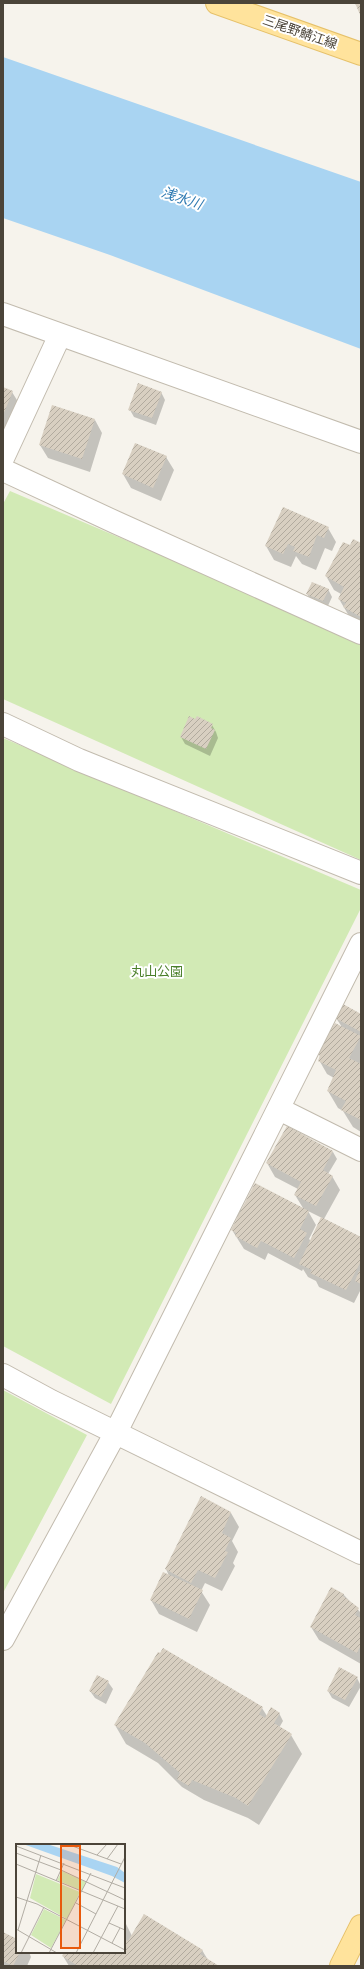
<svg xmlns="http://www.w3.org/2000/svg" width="364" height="1969" font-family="'PT Sans','Noto Sans JP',sans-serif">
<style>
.green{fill:#d2eab5}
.water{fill:#a9d4f2}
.shadow{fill:#0003;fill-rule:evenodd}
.building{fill:url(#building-hatch)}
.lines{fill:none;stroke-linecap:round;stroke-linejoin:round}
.minor-casing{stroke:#c2bbae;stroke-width:24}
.major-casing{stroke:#e6c16a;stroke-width:24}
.minor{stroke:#fff;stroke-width:22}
.major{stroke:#ffe39c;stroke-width:22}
.labels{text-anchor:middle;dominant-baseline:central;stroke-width:4;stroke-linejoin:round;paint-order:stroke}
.street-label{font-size:13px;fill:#4b4439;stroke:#fff}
.park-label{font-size:13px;fill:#4a7f2a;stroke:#fff}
.water-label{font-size:14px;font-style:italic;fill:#2e7ab2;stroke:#fff}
.inset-road{fill:none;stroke:#b2ada4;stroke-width:1}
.view{fill:#e8590c;fill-opacity:0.15;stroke:#e8590c;stroke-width:2}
.inset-edge{fill:none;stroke:#4b4439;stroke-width:2}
</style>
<defs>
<pattern id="building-hatch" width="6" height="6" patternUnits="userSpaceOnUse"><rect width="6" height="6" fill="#d8cfc1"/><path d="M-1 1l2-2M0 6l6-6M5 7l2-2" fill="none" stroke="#b1aa9e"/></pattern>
</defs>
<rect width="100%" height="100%" fill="#f6f3ec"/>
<path class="green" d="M10,491L361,640V860L3,699V504Z
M3,738L361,890V908L111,1404L3,1346Z
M3,1390L87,1435L3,1593Z"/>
<path class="water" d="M3,57L361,182V349L110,255L3,218Z"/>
<path class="shadow" d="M3,388L12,392L20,405L3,439Z
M161,392L165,400L156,425L134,417L130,410Z
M95,420L102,433L90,472L48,458L40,445Z
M136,444L166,457L174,470L161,501L131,488L123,474Z
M328,528L336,542L332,551L325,548L316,570L302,564L296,556L291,567L274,560L266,546Z
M361,544V625L352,621L339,599L341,594L334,590L326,576L350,546Z
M328,589L332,597L327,608L312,601L307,594Z
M196,720L212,725L216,732L218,738L210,756L185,744L181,737Z
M361,1015L360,1065L361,1132L353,1127L343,1111L338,1108L328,1091L334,1078L327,1074L319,1060L320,1057L319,1054L342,1027L336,1018Z
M333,1152L337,1159L328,1174L332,1176L340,1190L324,1219L361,1238V1289L354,1303L319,1287L316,1281L308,1277L303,1269L302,1271L268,1253L265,1260L244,1249L232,1230L238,1218L234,1212L238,1206L242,1210L303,1208L295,1195L298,1189L275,1177L267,1163ZM308,1211L322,1218L311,1241L309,1239L316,1225Z
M202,1498L231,1513L239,1527L232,1541L238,1552L233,1563L235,1566L222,1591L205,1583L201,1591L210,1605L197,1632L159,1614L151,1600L169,1576L166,1569Z
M343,1594L361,1613V1664L319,1640L311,1627Z
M357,1678L361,1686L349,1707L332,1698L328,1691Z
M108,1682L113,1689L106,1704L95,1698L90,1691Z
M262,1708L267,1716L279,1713L283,1721L279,1728L291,1735L302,1754L259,1825L248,1818L204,1800L182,1787L158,1763L126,1744L115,1725Z
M124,1920L132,1936L202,1950L208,1960L217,1966H69L63,1956L66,1952H124Z
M3,1933L17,1940V1952H29L31,1957L27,1966H3Z"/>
<path class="building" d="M355,3H361V17Z
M138,383L162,392L152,418L128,410Z
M3,387L13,391L3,415Z
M52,405L95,419L82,459L39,445Z
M135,443L167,456L153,488L122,474Z
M283,507L329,527L324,538L317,535L309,557L293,551L295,547L288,544L283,554L265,546Z
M353,539L361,543V617L343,607L346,603L338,599L344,587L325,576L343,542L350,545Z
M312,582L329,589L323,601L306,594Z
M189,716L195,719L197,716L213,724L211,728L215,730L206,749L180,737Z
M343,1004L361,1014V1032L335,1018Z
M335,1023L361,1036L349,1058L361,1064V1120L341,1110L346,1101L327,1091L336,1070L318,1061L320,1055L317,1054Z
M287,1126L333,1151L323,1170L333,1176L316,1206L294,1195L301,1182L266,1163Z
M255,1183L309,1211L300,1229L307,1233L294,1258L261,1241L257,1248L235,1236L236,1233L231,1230Z
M321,1217L361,1237V1261L346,1290L310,1273L312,1270L299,1264Z
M359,1271L361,1272V1284L355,1281Z
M201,1496L231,1512L222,1533L231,1538L225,1551L228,1552L215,1578L198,1570L191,1583L165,1569Z
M163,1572L203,1590L189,1619L150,1600Z
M331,1587L344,1594L343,1596L359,1608L355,1615L361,1618V1645L357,1653L310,1627Z
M163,1648L263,1707L259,1714L265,1718L271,1707L280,1713L274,1723L292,1734L248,1806L236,1798L192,1780L189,1786L177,1779L180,1773L145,1743L114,1725L158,1652L160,1653Z
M339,1667L358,1677L345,1700L327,1691Z
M97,1675L109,1681L101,1697L89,1691Z
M144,1914L203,1950L200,1954L219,1966H78L62,1956L64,1952H124V1938L128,1941Z
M3,1932L17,1939V1952H20L13,1966L3,1961Z"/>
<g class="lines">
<defs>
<path id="minor" d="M3,314L361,442
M3,458L60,335
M3,470L117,523L361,633
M3,724L79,760L361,873
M279,1109L361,1150
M3,1375L51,1401L361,1553
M3,1639L116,1432L361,944"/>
<path id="major" d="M217,3L361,54
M341,1966L361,1926"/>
</defs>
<use href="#minor" class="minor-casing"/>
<use href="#major" class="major-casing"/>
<use href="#minor" class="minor"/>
<use href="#major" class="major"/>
</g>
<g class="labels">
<g class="street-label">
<text transform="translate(300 32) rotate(19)">三尾野鯖江線</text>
</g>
<g class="park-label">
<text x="157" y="971">丸山公園</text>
</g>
<g class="water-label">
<text transform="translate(182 198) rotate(19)">浅水川</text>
</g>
</g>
<g transform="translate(16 1844)">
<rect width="109" height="109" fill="#f6f3ec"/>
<path d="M46,27L70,38L66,47L41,36ZM20,30L64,48L51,75L14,54ZM28,65L50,76L35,104L15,91Z" fill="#d2eab5"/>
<path d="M7,0H31L101,23L109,29V39L96,32Z" fill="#a9d4f2"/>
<path class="inset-road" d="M51,0L105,20M0,2L109,44M0,9L45,26L109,56M81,11L91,0M91,15L102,0M0,20L109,65M40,37L48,19M0,53L21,60L109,106M60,59L80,70M93,79L109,86M0,85L41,109M2,86L25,11M96,99L104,84M5,109L28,63M33,109L75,29M60,109L109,13M77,109L102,62"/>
<path class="view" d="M45,2H64V104H45Z"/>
<rect width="109" height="109" class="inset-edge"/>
</g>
<rect width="364" height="1969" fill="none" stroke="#4b4439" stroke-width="8"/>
</svg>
